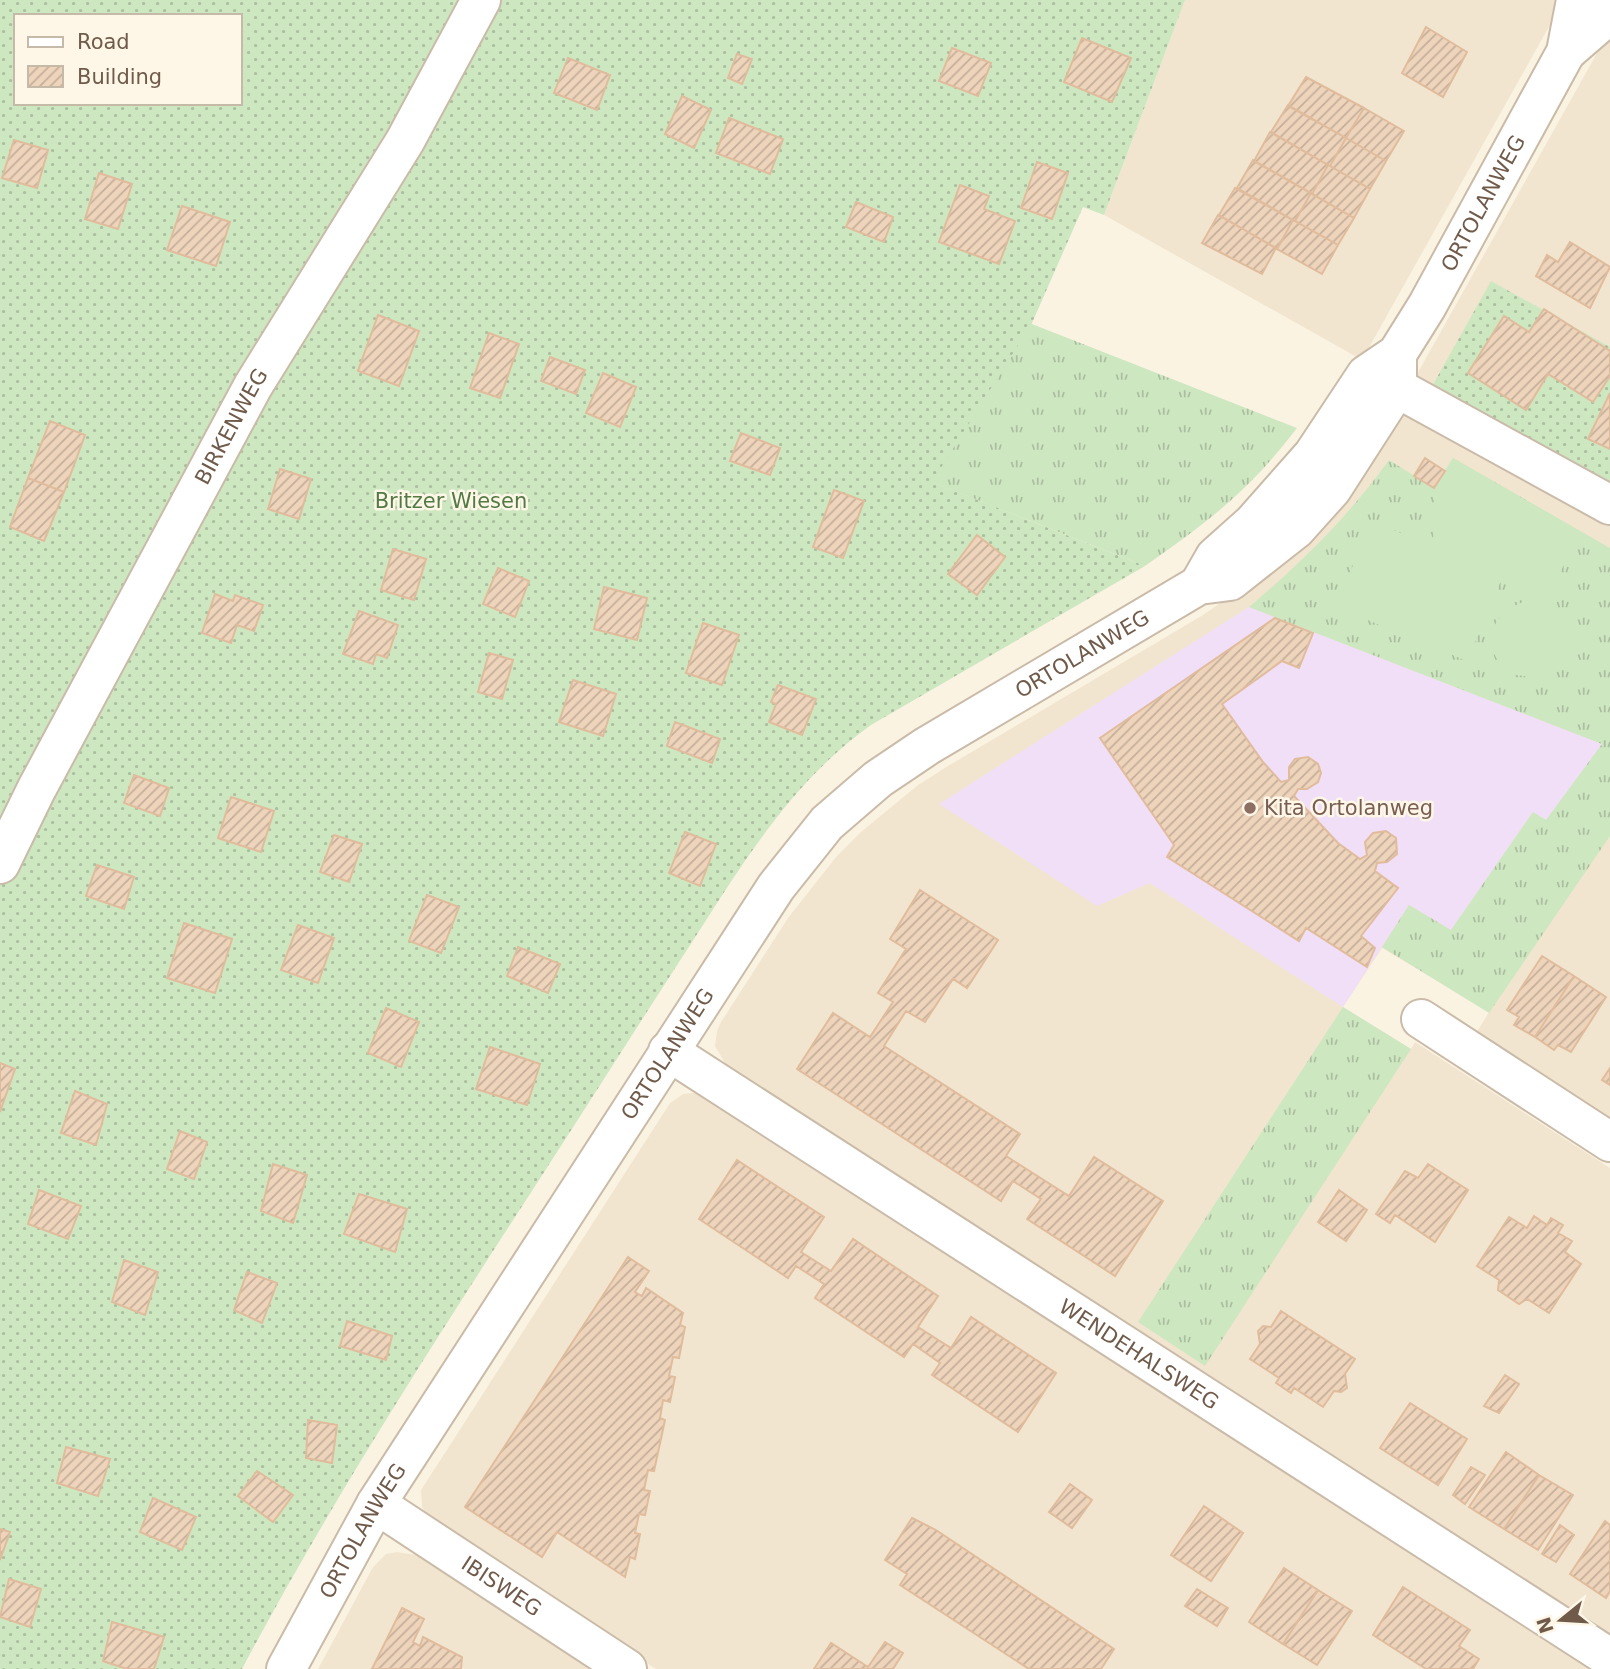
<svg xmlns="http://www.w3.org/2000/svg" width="1610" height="1669" font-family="'DejaVu Sans',sans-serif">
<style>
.residential{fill:#f2e5d0}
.education{fill:#f0dff7}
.grass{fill:url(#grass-tufts);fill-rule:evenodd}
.garden{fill:url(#garden-dots);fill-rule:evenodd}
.pitch{fill:#cde7c1}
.building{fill:url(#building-hatch);stroke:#e0bc9c;stroke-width:2}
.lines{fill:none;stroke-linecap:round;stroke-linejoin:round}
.minor-casing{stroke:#cabba9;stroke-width:42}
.minor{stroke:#fff;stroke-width:38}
.education-dot{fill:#8d6e63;stroke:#fef7e7;stroke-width:2.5}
.labels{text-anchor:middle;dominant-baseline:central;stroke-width:5;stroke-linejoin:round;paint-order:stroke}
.street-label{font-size:21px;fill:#705b4a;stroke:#fef7e7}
.park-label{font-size:21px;fill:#517b45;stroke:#fef7e7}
.education-label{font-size:21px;fill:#785e54;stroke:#fef7e7;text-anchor:start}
</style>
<defs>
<pattern id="grass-tufts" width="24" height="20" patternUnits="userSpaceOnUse" patternTransform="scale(1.75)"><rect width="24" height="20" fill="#cde7c1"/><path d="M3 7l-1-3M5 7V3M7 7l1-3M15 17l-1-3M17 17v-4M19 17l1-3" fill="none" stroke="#abbe9f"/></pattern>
<pattern id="garden-dots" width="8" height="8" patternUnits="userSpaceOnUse" patternTransform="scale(1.75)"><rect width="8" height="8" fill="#cde7c1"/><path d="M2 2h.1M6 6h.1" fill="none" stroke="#abbe9f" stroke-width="1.8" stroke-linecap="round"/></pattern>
<pattern id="building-hatch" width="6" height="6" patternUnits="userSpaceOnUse" patternTransform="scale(1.75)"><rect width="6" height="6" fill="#eed4bb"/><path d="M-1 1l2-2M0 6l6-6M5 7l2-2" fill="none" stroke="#c5af9a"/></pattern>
</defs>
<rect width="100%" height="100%" fill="#fbf3e2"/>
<path class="residential" d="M1185,0H1564L1362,360L1104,215Z
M1610,30V1123L1475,1035L1489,1012L1382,948L1343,1007L1411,1049L1415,1042L1610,1168V1639L1078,1297L726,1065L715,1046L717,1031L721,1022L788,918L836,857L861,832L918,785L948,766L1203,615L1239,590L1380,440Z
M692,1093L702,1094L1588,1669H656L433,1524L422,1507L421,1490L670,1103L683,1094Z
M397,1552L416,1555L590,1669H318L373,1567L386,1554Z"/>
<path class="education" d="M1249,607L1602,744L1546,820L1532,813L1451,930L1409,905L1343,1007L1150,883L1097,906L939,804Z"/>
<path class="grass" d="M0,0H205L1297,428C1249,491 1209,521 1145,566L0,116ZM16,16H240V103H16Z
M1453,458L1610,548V836L1489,1013L1382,947L1409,905L1451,930L1533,812L1546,820L1602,744L1249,607C1302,562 1348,517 1389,460L1434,488Z
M1343,1007L1411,1049L1205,1366L1138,1322Z"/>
<path class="garden" d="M0,0H1185L1104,215L1083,207L1032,323L932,482L1145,566L871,725C798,777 751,850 703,925C670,976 637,1027 604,1079C480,1273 350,1465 242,1669H0ZM16,16H240V103H16Z
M1491,281L1610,347V501L1426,397Z"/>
<path class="pitch" d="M1453,458L1581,532L1551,590H1544L1543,599C1579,614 1580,658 1547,679L1501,673C1502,663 1497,661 1494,653C1485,624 1505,607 1529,600L1521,582L1503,576L1467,661L1336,607L1371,521L1433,546L1434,488Z"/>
<path class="building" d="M1426,27L1467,52L1443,97L1402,73Z
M1082,38L1131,58L1112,102L1064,82Z
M952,48L991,63L978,96L939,81Z
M737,54L752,59L742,84L728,78Z
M568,58L610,75L597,110L554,93Z
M1306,77L1364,108L1346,138L1288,106Z
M682,96L711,110L694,148L665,134Z
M1288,105L1346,138L1330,166L1271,132Z
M1364,108L1404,131L1386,161L1346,138Z
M729,118L783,139L770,174L716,153Z
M1270,132L1328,165L1312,194L1254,161Z
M1346,138L1386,161L1370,189L1330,166Z
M14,140L48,150L37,188L2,178Z
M1253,160L1311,193L1295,221L1237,188Z
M1037,162L1068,173L1052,219L1021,208Z
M1328,165L1370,189L1354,218L1312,194Z
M99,173L132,184L118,229L85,219Z
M960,185L989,196L984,209L1015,221L999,264L939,242Z
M1235,188L1293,220L1277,249L1219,215Z
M1311,193L1354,218L1338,245L1295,221Z
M856,202L893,217L884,242L846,227Z
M182,206L230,222L216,266L167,250Z
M1218,215L1276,248L1262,274L1202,243Z
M1293,220L1338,245L1322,274L1277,249Z
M1570,242L1610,267L1590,308L1536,276L1547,255L1558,262Z
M1544,309L1610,351V376L1593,402L1548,374L1526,410L1468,373L1504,316L1529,332Z
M378,315L419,331L399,386L358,371Z
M489,333L519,344L500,398L470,388Z
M550,357L585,370L576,394L541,381Z
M603,373L636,387L620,427L586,413Z
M1610,393V449L1588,439Z
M50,421L85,435L64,492L28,478Z
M741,433L780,448L770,475L730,461Z
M1425,458L1445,471L1434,488L1414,476Z
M280,469L311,479L299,519L268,509Z
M28,478L64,492L44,541L10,527Z
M834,490L864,501L843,558L813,547Z
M977,535L1005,557L977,595L948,574Z
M393,549L426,559L414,600L381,590Z
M498,568L529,581L515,617L483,604Z
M604,587L647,598L637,640L594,629Z
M215,594L233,601L235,595L263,605L254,631L237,625L231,643L202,633Z
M359,611L398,625L387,658L376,654L373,664L343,654Z
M1275,618L1313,633L1299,668L1282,661L1222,704L1263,762L1281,782L1289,780V767L1295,759L1308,757L1318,764L1321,773L1318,782L1307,789H1298L1294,796L1338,843L1360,859L1367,855L1365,842L1373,833L1386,831L1396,838L1397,854L1387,862L1377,863L1375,871L1398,888L1361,936L1375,948L1367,967L1306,928L1299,941L1167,857L1174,845L1100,738Z
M703,623L739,635L722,685L686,673Z
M489,653L513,660L502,699L478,692Z
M573,680L616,694L603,736L559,722Z
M778,685L816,699L802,735L769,722L776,704L771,702Z
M675,722L720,739L712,763L667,746Z
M134,775L169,788L160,816L124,803Z
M231,797L274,811L261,852L218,838Z
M685,832L716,844L700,886L669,873Z
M334,835L362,844L349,882L320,872Z
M97,865L134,877L124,909L86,896Z
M920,890L998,940L967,988L953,979L925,1022L906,1011L884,1046L1020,1134L1006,1156L1069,1196L1094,1157L1163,1201L1115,1276L1027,1219L1041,1199L1013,1181L1001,1201L797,1069L833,1013L870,1037L893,1002L878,993L906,949L890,939Z
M427,895L459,907L441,953L409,941Z
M184,923L232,939L215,993L167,978Z
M298,925L334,938L318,983L281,970Z
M518,947L560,964L548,993L507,976Z
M1542,956L1574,976L1535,1037L1514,1025L1519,1017L1507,1010Z
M1574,976L1606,997L1571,1052L1558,1045L1554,1050L1535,1037Z
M386,1008L419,1022L401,1067L368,1053Z
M490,1047L540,1064L527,1105L476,1089Z
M0,1063L15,1069L0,1112Z
M1610,1068V1085L1602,1080Z
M75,1091L107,1104L96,1145L61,1133Z
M180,1131L207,1142L194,1179L167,1169Z
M737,1160L824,1217L801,1252L831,1271L853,1239L938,1296L918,1327L951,1348L971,1317L1056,1373L1018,1432L932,1375L940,1363L913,1344L904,1357L815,1298L824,1284L796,1266L788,1278L699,1219Z
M273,1164L307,1175L293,1223L261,1211Z
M1428,1164L1468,1190L1435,1242L1395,1215L1390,1223L1376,1214L1405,1171L1418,1178Z
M39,1190L81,1206L68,1239L28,1224Z
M1339,1190L1367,1210L1346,1241L1318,1222Z
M359,1194L407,1209L395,1252L344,1234Z
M1534,1216L1547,1225L1551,1218L1563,1225L1558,1233L1572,1241L1565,1252L1581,1264L1549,1313L1527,1299L1519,1304L1498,1290L1499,1280L1477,1266L1509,1217L1527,1228Z
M628,1257L649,1271L635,1292L642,1296L646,1288L683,1313L680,1325L685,1327L679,1358L673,1357L669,1376L675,1377L670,1402L663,1400L660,1418L665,1420L654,1471L648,1470L644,1490L650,1491L645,1515L639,1514L635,1533L640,1534L635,1559L630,1557L625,1577L557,1532L542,1557L465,1507Z
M124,1260L158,1272L145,1315L112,1302Z
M247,1272L277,1283L262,1323L234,1310Z
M1281,1311L1355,1359L1345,1374L1347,1388L1341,1392L1334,1391L1323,1407L1294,1388L1291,1393L1276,1383L1279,1378L1250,1359L1260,1344L1258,1331L1263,1326L1271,1327Z
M347,1321L392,1336L386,1360L340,1346Z
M1505,1375L1519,1384L1499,1413L1484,1406Z
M1410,1403L1467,1439L1438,1485L1380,1448Z
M308,1420L337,1425L332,1463L306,1458Z
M66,1447L110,1459L98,1496L57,1483Z
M1506,1452L1539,1475L1504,1529L1469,1507Z
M1471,1467L1485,1475L1465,1504L1453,1495Z
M257,1471L293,1495L273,1522L238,1496Z
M1539,1475L1573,1495L1538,1550L1504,1529Z
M1070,1484L1092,1500L1072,1528L1049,1512Z
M153,1498L196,1517L182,1550L140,1532Z
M1204,1506L1243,1533L1211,1581L1171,1555Z
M912,1518L936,1530L1114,1649L1101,1669H1029L900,1585L907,1574L885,1560Z
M1605,1521L1610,1525V1591L1606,1598L1570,1574Z
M1560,1525L1574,1535L1556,1562L1542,1554Z
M0,1529L10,1532L0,1560Z
M1284,1568L1318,1590L1283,1644L1249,1622Z
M9,1579L41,1589L30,1627L0,1617Z
M1403,1587L1470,1630L1459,1646L1479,1659L1473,1669H1426L1373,1635Z
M1197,1589L1228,1608L1217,1626L1185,1606Z
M1318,1590L1352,1611L1317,1665L1283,1644Z
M402,1608L424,1619L413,1642L420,1646L423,1637L462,1657L461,1669H372Z
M112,1622L164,1637L154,1669H127L103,1661Z
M885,1642L903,1653L893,1669H814L831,1643L868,1667Z"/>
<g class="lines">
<defs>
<g id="minor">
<path d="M1566,52L1603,20L1610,7"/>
<path d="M1397,388L1610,505"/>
<path id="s1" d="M1199,585L1215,557L1253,523L1313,455L1366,375L1397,354L1427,306L1566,52L1576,0"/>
<path id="s2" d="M0,864L36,790L253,386L405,141L481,0"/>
<path d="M1421,1019L1610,1142"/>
<path id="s3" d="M668,1051L1610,1658"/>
<path id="s4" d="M376,1504L627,1669"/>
<path id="s5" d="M286,1669L376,1504L776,887L827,823L878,779L927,746L1199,585L1230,581L1296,529L1332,489L1397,388V354"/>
</g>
</defs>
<use href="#minor" class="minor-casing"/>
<use href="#minor" class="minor"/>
</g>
<circle class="education-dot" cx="1250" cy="808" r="7"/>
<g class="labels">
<g class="street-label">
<text stroke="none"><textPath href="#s1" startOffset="481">ORTOLANWEG</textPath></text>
<text stroke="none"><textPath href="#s2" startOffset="495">BIRKENWEG</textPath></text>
<text stroke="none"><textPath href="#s5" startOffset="1312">ORTOLANWEG</textPath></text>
<text stroke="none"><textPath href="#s5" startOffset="724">ORTOLANWEG</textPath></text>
<text stroke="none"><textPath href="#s3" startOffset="560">WENDEHALSWEG</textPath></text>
<text stroke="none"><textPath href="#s5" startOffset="158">ORTOLANWEG</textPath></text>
<text stroke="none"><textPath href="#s4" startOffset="150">IBISWEG</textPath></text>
</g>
<g class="park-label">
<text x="451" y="501">Britzer Wiesen</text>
</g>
<g class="education-label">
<text x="1264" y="808">Kita Ortolanweg</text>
</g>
</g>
<rect x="14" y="14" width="228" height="91" fill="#fef7e7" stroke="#c5b9a8" stroke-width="2"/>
<rect x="28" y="37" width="35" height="10" fill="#ffffff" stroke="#c5b9a8" stroke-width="2"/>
<text x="77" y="49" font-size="21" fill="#705b4a">Road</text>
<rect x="28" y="66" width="35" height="21" fill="url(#building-hatch)" stroke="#c5b9a8" stroke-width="2"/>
<text x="77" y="84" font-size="21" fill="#705b4a">Building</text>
<g transform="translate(1561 1620) rotate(252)" stroke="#fef7e7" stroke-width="5" paint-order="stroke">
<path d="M0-5L12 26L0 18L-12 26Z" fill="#705b4a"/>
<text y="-10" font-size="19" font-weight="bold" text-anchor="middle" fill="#705b4a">N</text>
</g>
</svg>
